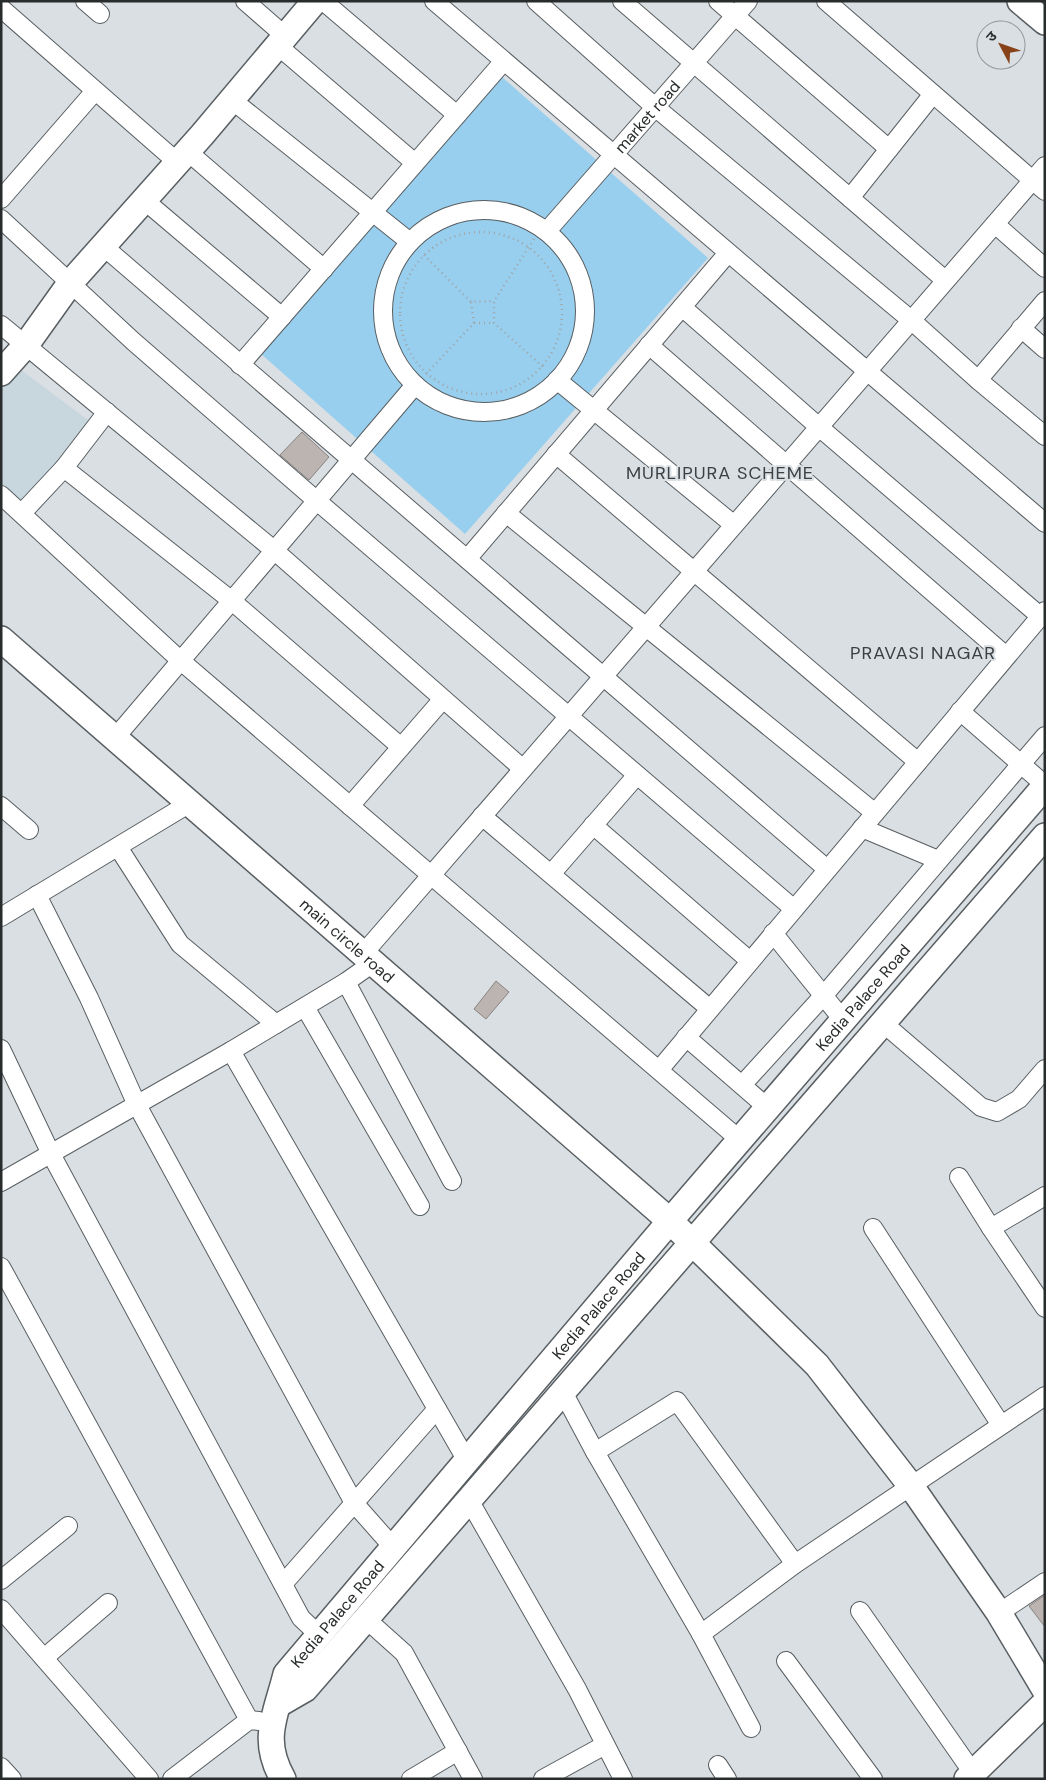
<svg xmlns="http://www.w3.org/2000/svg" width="1046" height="1780" font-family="'DM Sans','Noto Sans Devanagari',sans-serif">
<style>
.built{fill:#c8d6de}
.green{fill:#98cfee}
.building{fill:#bbb4b1;stroke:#8a8380}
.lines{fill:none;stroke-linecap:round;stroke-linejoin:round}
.street-casing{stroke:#585e61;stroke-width:20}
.secondary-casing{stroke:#585e61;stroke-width:28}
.path{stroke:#9fa4a7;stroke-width:2.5;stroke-dasharray:1 4;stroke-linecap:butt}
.street{stroke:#fff;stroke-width:18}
.secondary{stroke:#fff;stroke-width:25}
.labels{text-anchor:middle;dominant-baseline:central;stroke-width:4;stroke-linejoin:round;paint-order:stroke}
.street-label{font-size:16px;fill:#292c2d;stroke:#d9dfe3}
.neighbourhood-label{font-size:18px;letter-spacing:1px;fill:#3b4044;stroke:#d9dfe3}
</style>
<rect width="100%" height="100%" fill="#d9dfe3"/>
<path class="built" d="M13,364L89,421L21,509L1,492V377Z"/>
<path class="green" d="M502,77L708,258L465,534L260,353Z"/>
<path class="building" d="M302,432L329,457L309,480L280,455Z
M496,981L509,992L486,1019L474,1009Z
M1045,1595V1627L1029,1606Z"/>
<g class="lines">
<defs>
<g id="street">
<path d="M85,1L100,14"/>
<path d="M245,1L285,36"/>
<path d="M323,1L457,115"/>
<path d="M434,1L1045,523"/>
<path d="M536,1L655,107L911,320L978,380L1045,436"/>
<path d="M622,1L945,280"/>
<path d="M718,1L889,149"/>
<path d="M826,1L1045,191"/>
<path d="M1,8L177,162"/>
<path d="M277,45L415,163"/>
<path d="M232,100L410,242"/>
<path d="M187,151L324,269"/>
<path d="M850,198L933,94"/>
<path d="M1,199L95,91"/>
<path d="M144,200L282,317"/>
<circle cx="484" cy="311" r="101"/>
<path d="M1,219L134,342L317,501L794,909"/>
<path d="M995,224L1045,268"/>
<path id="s1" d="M547,231L748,1"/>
<path d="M103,246L827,869"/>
<path d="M682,307L819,427L1040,616"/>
<path d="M1,325L275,551L523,769"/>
<path d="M1021,328L1045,349"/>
<path d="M649,345L1006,656"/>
<path d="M240,365L504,61"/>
<path d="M557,380L734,525"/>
<path d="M978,380L1045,301"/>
<path d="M556,454L918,762"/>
<path d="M64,468L232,601L401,747"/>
<path d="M1,495L181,661L740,1140"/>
<path d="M22,513L64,468L107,412"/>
<path d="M506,513L875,813"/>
<path d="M467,559L728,253"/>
<path d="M960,711L1045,785"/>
<path d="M115,738L415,385"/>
<path d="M1,806L29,830"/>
<path d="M350,806L443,699"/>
<path d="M482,816L710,1009"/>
<path d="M593,825L750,961"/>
<path d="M862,828L938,860"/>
<path d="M118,847L180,944L276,1024"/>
<path d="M551,874L637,775"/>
<path d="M37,895L89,998L137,1105L354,1503L393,1547"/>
<path d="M1,917L190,803"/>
<path d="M773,933L843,1020"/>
<path d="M363,954L1045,166"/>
<path d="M346,982L452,1181"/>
<path d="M305,1007L420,1206"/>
<path d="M883,1023L981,1107L997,1112L1019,1099L1045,1069"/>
<path d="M686,1037L768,1108"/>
<path d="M1,1049L51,1154L301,1618L319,1635"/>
<path d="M231,1051L467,1461"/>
<path d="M659,1070L1045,611"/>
<path d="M742,1085L824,995L1045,736"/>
<path d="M959,1177L991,1228"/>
<path d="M1,1182L231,1051L346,982L373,963"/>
<path d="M1045,1196L991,1228L1045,1308"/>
<path d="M873,1228L1001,1425"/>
<path d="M1,1267L249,1720"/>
<path d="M563,1392L595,1452L701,1634L751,1728"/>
<path d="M595,1452L677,1401L795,1564"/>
<path d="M469,1500L577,1689L623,1779"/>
<path d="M1,1580L68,1526"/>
<path d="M283,1584L437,1409"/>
<path d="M1,1609L149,1779"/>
<path d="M860,1611L973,1773"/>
<path d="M999,1613L1045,1582"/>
<path d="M366,1619L404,1653L473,1779"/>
<path d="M701,1634L795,1564L1045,1396"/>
<path d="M44,1658L108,1603"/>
<path d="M786,1661L873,1779"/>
<path d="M718,1765L727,1779"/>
<path d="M1,1767L12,1779"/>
<path d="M172,1779L249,1720L259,1721"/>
<path d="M411,1779L458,1751"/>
<path d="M543,1779L605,1745"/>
</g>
<g id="secondary">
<path d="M1020,1L1045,22"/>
<path d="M1,373L26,345L71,282L202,135L315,1"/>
<path id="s2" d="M1,639L670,1221L817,1365L911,1486L999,1613L1045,1690"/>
<path d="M279,1704L305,1689L1045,836"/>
<path id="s3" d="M283,1779C260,1739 276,1715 286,1674L670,1221L1045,786"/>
<path d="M967,1779L1045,1703"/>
</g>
</defs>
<use href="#street" class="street-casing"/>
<use href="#secondary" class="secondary-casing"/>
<path class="path" d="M400 313a81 81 0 1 1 162 0a81 81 0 1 1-162 0Z
M534,239L494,301V323L543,367
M424,255L471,302L494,301
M474,323H494
M426,374L474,323L471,302"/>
<use href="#street" class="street"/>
<use href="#secondary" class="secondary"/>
</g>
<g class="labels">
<g class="street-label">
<text stroke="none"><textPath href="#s1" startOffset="152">market road</textPath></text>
<text stroke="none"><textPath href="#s2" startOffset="459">main circle road</textPath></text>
<text stroke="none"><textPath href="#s3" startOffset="998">Kedia Palace Road</textPath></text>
<text stroke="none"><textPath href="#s3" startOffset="592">Kedia Palace Road</textPath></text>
<text stroke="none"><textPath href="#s3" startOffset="188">Kedia Palace Road</textPath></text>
</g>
<g class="neighbourhood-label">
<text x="720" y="473">MURLIPURA SCHEME</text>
<text x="923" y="653">PRAVASI NAGAR</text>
</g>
</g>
<rect width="1046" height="1780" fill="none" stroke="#292c2d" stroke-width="5"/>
<g transform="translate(1001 45) rotate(311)"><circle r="24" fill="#d9dfe3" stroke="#93979a"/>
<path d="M0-4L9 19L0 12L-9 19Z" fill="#87421a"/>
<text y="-8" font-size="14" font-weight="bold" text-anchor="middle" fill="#292c2d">उ</text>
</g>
</svg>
